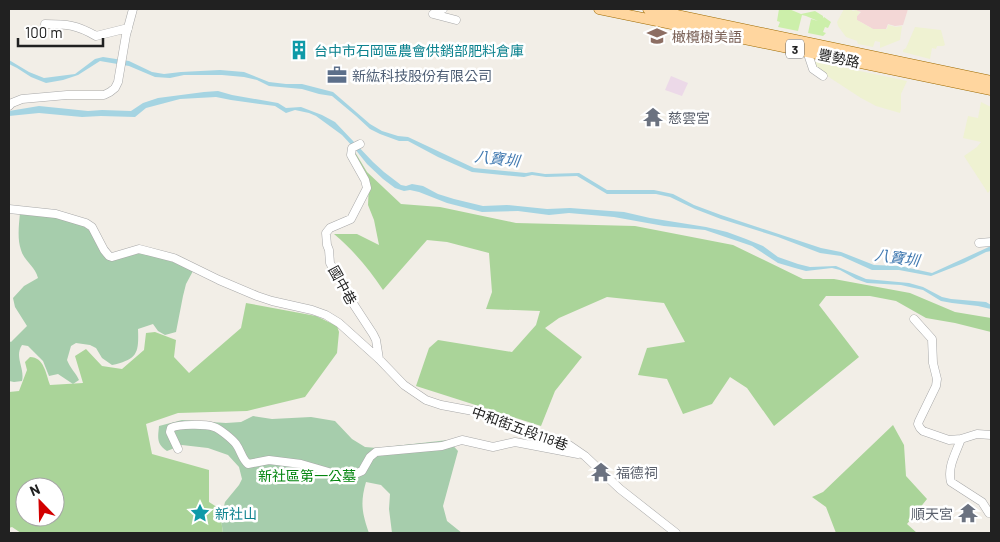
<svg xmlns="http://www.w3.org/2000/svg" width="1000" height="542" font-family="Barlow,'Noto Sans TC',sans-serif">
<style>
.commercial{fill:#f3d7d6}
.industrial{fill:#ecd9e8}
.farmland{fill:#eff2d2}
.grass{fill:#ccefaa}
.forest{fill:#aad499;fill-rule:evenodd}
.cemetery{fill:#a6cdac}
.water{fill:#a5d4e2}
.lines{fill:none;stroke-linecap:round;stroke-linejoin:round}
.minor-casing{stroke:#a8a8a8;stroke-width:9}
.major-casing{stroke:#9e6a00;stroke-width:11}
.minor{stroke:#fff;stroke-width:8}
.major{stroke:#ffd69f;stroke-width:10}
.labels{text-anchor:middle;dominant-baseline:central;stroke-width:5;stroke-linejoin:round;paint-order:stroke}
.shield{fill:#fff;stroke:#646464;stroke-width:1}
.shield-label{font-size:12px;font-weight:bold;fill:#212121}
.education-label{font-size:14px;fill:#785e54;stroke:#fff;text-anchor:start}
.culture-label{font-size:14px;fill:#0d838f;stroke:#fff;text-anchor:start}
.street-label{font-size:14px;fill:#212121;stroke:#fff}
.service-label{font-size:14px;fill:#4e5e75;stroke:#fff;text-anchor:start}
.worship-label{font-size:14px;fill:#5b616d;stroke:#fff;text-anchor:start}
.park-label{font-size:14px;fill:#04850f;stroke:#fff}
.water-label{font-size:15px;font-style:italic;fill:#427ab1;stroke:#fff}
</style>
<rect width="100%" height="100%" fill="#f2eee7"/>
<path class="commercial" d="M851,9H908L903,25L895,26L888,24L886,29H873L857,20V16L861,12Z"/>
<path class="industrial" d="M671,76L688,83L682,96L665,90Z"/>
<path class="farmland" d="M844,9H850L853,11L856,10L860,12L857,16V20L873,29H887L888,25L896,27L902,26L900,40L880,48V42L875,41L873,47L858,44L857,41L846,37L838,26L837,22Z
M915,27L941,30L945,45L943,46H937L936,49L932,48L930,59L903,52V50L906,48Z
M813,61L907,81L901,94V109L900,113L876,106L861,98L815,68Z
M981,102L991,107V189L988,193L964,156L977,147L981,142L963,138L968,116L978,118Z"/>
<path class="grass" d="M779,9H789L801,14L815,11L823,16V18L824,17L831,22L828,28L825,27L823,32L826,33L823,36L808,33L811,19L818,21L806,16L802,15L798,31L778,27L780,22L777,21Z"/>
<path class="forest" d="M355,152L367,172L401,204L440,207L516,223L635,226L733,245L803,279H834L910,293L955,312L991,318V332L955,323L926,318L896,301L870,296H826L819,305L859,357L774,426L747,388L730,377L712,404L683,414L667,379L638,375L647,348L685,342L664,303L607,297L559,318L545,328L582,357L555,391L541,426L416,386L429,348L438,340L512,352L536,325L540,311L486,309L492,292L489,253L447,242L427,240L383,290C369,269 354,251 334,234H357L379,245L374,220L368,205L369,182L354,157Z
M246,303L316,316L337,326L339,332L337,353L305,397L247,411L178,413L146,424L152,454L209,470V502L223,511L221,519L223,533H21L12,527L9,528V392L19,391L27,370L25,362L30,357C44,357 46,374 50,385L83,383L75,356L86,349L102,366L122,369L144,350L146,333L155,332L176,340L174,357L189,373L241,328ZM25,487H55V517H25Z
M893,425L904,445L906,476L927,499L907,524L917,533H836L826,507L812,497L823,492Z"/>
<path class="cemetery" d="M20,213L55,217L88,226L107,258L142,253L173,262L193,271L186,284L183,296L176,332L165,335L158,331L153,324L138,329C139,354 137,359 112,365L102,358L96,348L90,345L76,343L71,346L67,360C70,368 76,373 79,380L73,384L58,374L49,376L43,361L28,346L22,345C14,357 25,368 22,381L14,382L9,381V341L11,342L27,326L15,307L13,298L24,286L38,278C35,266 24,261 21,250C17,239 19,224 20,213Z
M253,416L272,419L311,417L335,421L352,439L365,447L377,448L448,440L458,451L443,506L447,521L462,533H392L389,509L390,494L381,485L366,482C360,503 362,513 369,533H223L221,519L225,502L239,485L242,479L239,467L228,455L208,448L182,445L167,451C156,444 158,437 159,426L182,420L226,423L241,422Z"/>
<path class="water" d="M103,57L129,61L152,72L164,74L181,72L220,70L244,72L269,82L286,84H302L333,92L370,124L382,131L398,136L408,137L474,168L526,173L532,172L545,174L579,173L607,190H654L673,194L694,205L721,215L821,248L841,252L874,265L900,266L932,273L991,246V251L986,252L964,263L931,276L899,270H872L841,256L820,253L778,237L721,219L695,209L670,197L656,194H607L577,176L546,177L532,175L524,177L472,172L438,157L408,141H399L380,134L370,129L356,116L332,96L319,94L302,89L269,86L257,80L244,77L222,75H184L170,78L155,77L129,66L100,61L78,75L63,80L46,83L31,77L17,68L9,64V60L29,72L44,78L75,74L95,59Z
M218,91L232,95L278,103L286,108L301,107L322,115L335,122L373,162L384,172L401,185L406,186L412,184L423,186L438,194L454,199L483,206L507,205L547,209L570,208L624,212L650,218L706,227L727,232L746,239L763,246L778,257L798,264L810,267L836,266L866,279L909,283L923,287L942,297L951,299L986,302L991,305V309L978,306L952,303L941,301L923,290L901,285L867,283L856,279L840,270L832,268L806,271L795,268L778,263L752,246L705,230L664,226L614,217L569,213L549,215L518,211L482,212L447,203L419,192L410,190L404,191L395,188L383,179L367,164L355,149L342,135L316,116L309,113L295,110L286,113L275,106L231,100L216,97L180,99L146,108L135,117L101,116L82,117L39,113L9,116V111L39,106L88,111L102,110L131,111L143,103L158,98L204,92Z"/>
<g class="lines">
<defs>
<path id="minor" d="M443,9L437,11L433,14L456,20
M45,24C67,24 77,25 96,36L128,28
M807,51L813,69L823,76
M9,106L12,103L22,99L67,95H104L110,92L115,88L118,82L126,35L133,9
M360,144L352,148L351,155L365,180L367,188L351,219L330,228L326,233L327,245L329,250L330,263L354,305L373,334L376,340L379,359
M9,209L56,214L86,223L92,227L104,250L109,256L112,257L139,249L143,250L174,258L219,280L257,296L272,301L312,310L326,315L339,323L379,359L404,385L426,400L441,405L484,413L549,440L569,445L585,456L620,489L676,533
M979,243L991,242
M914,319L932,339L933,363L937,379L936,386L919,421L918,424L920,428L923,431L949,440L961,439L977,434L991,435
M961,439C956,453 947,467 951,482L982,502L989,513
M178,449L170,432L171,428C179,424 205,424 214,427C220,429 232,439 236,444C241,451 242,459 248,464L269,460L301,464L332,473L355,474L362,471L370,457L376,452L442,446L462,440L493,447L515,442L578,454"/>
<path id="major" d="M599,9L991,90
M648,9L991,81"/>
</defs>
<use href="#minor" class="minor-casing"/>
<use href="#major" class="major-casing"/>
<use href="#minor" class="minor"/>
<use href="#major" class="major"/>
</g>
<defs>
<symbol id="school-bare" viewBox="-9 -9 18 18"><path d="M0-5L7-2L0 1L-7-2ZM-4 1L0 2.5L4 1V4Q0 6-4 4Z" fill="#8d6e63" stroke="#fff" stroke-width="2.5" paint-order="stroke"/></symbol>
<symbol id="building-bare" viewBox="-9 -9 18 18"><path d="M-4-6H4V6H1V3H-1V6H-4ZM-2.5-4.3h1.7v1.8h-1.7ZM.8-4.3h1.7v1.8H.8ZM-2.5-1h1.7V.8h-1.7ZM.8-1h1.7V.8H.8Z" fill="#0f9aa8" stroke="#fff" stroke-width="2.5" paint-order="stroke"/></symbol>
<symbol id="office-bare" viewBox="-9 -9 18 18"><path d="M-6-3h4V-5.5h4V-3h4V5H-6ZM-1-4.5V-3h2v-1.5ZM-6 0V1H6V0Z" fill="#5c6f8a" stroke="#fff" stroke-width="2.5" paint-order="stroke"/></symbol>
<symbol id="temple-bare" viewBox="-9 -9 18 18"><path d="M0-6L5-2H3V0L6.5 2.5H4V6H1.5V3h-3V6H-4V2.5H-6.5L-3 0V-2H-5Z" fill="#6b7280" stroke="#fff" stroke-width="2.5" paint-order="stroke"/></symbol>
<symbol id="sight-bare" viewBox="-9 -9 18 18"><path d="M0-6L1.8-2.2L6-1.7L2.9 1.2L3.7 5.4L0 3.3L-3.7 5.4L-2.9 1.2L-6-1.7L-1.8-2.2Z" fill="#0f9aa8" stroke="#fff" stroke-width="2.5" paint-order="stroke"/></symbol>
</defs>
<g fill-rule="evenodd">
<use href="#school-bare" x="643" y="22" width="28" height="28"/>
<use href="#building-bare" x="285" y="36" width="28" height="28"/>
<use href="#office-bare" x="323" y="61" width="28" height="28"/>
<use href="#temple-bare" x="639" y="103" width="28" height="28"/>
<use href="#temple-bare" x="587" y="458" width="28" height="28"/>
<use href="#sight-bare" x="186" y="499" width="28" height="28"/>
<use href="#temple-bare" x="954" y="499" width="28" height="28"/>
</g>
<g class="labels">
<rect class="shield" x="786" y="39.5" width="18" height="19" rx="4"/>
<g class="shield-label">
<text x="795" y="49">3</text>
</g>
<g class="education-label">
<text x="672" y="36">橄欖樹美語</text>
</g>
<g class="culture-label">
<text x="314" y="50">台中市石岡區農會供銷部肥料倉庫</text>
<text x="215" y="513">新社山</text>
</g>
<g class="street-label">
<text transform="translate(839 58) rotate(12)">豐勢路</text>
<text transform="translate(343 285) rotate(61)">國中巷</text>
<text transform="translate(520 428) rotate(20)">中和街五段118巷</text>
</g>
<g class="service-label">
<text x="352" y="75">新紘科技股份有限公司</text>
</g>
<g class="worship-label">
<text x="668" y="117">慈雲宮</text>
<text x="616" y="472">福德祠</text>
<text x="953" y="513" text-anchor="end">順天宮</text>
</g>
<g class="park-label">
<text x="307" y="475">新社區第一公墓</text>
</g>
<g class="water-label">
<text transform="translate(497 158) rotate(7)">八寶圳</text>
<text transform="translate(897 257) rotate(8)">八寶圳</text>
</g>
</g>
<rect width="1000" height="542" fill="none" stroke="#212121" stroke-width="20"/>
<g transform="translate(40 502) rotate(337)"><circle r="24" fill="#ffffff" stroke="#a6a6a6"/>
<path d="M0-4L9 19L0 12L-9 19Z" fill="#d20000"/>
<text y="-8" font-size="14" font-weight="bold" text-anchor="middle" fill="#212121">N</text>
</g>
<path d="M18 38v8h85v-8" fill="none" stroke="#212121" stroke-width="2.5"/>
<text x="25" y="38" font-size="15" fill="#212121" stroke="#ffffff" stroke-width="4" paint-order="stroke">100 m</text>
</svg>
